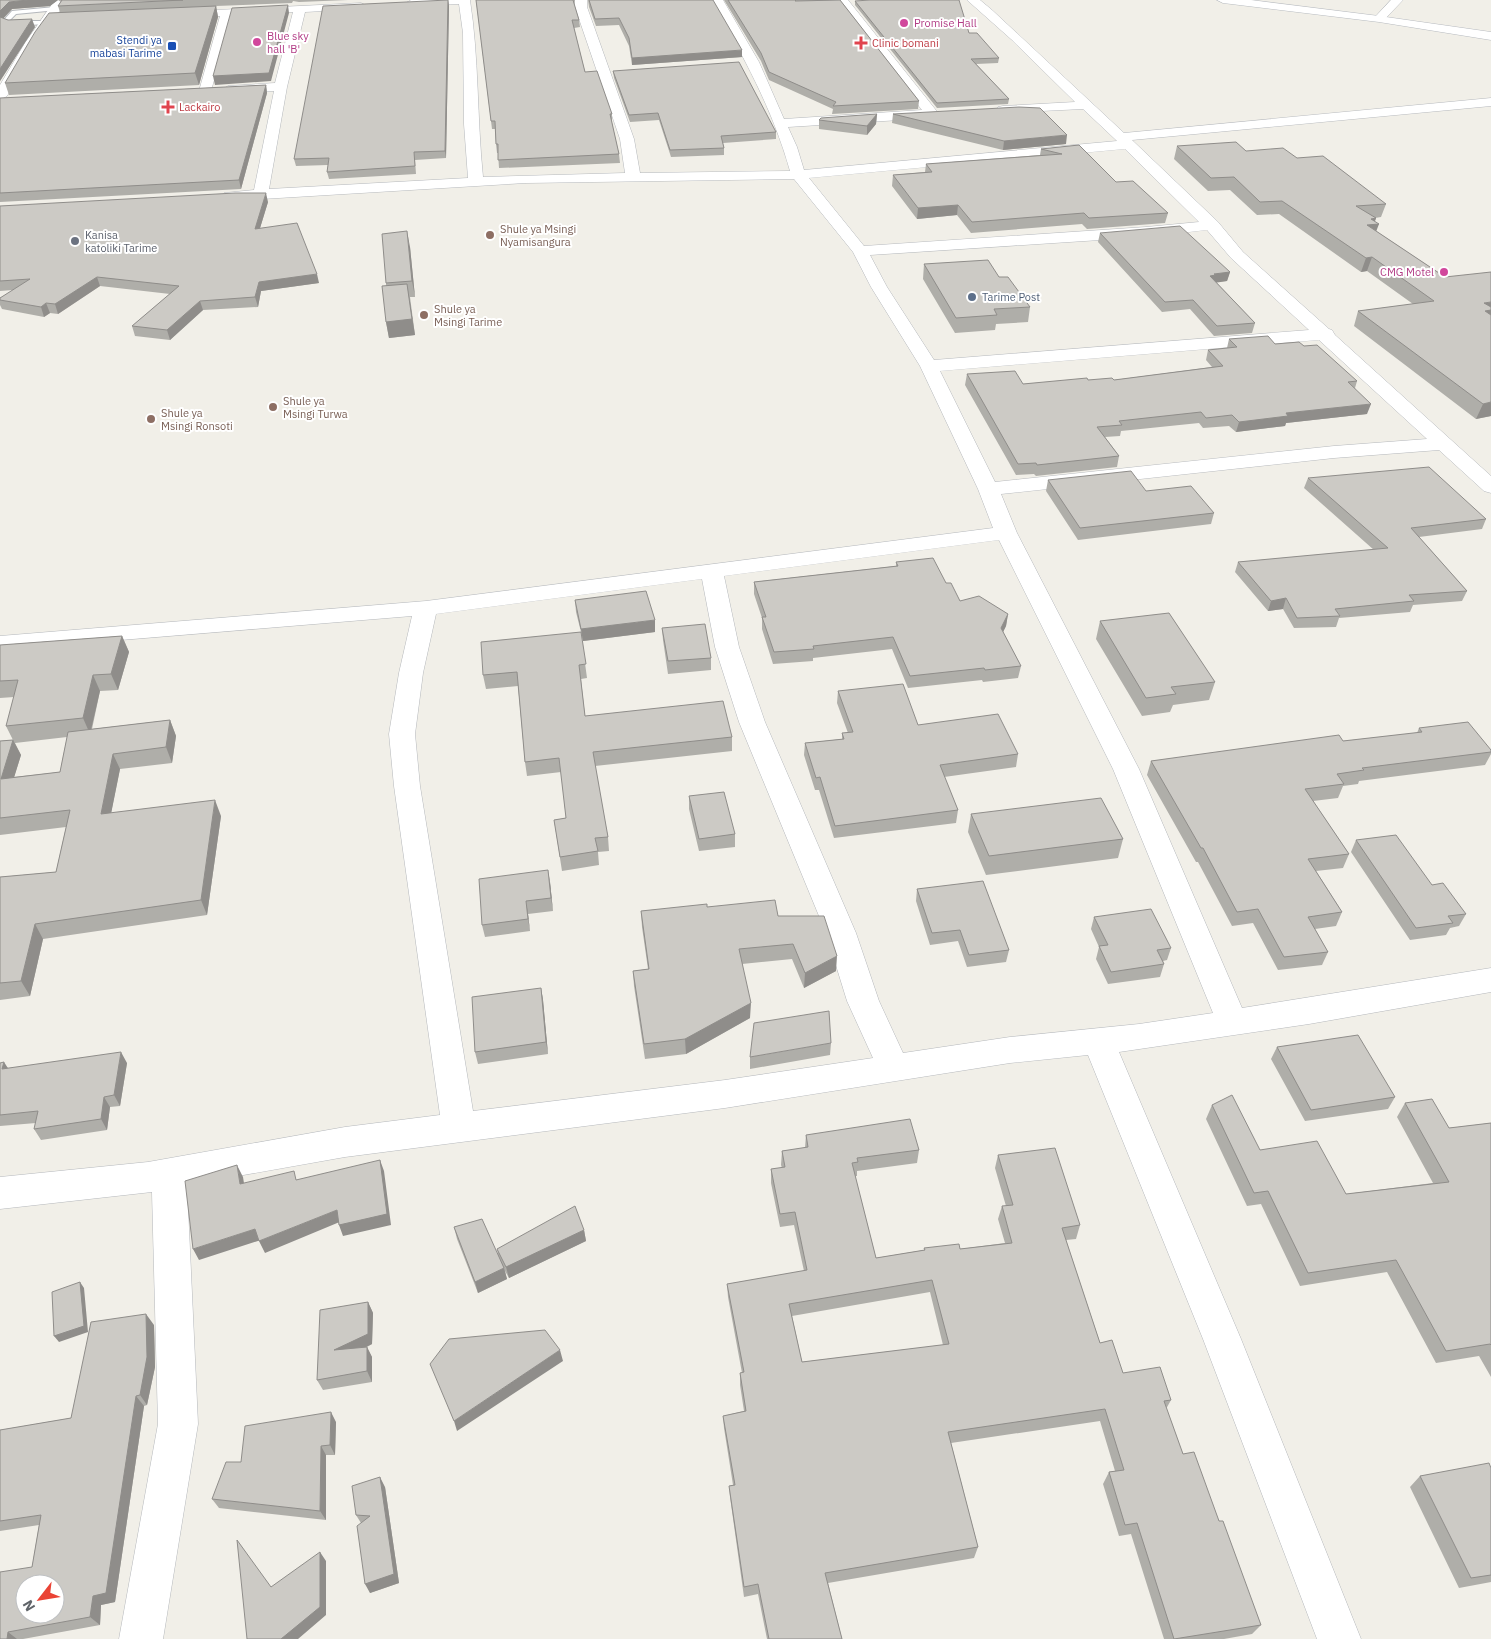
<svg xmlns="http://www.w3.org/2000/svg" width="1491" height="1639" font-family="'IBM Plex Sans',sans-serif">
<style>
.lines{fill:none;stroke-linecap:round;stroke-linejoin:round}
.service-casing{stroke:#b5b8bc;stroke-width:2}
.minor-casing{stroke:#b5b8bc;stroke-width:1}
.secondary-casing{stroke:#b6babf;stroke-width:1}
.service{fill:#fff;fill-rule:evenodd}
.minor{fill:#fff;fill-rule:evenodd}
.secondary{fill:#fff;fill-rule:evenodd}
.wall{fill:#afaea9;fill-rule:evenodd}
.shaded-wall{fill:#8f8d8a}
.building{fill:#cccac5;stroke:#8f8d8a;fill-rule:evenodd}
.hotel-dot{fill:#d1479c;stroke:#fff;stroke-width:2}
.health-dot{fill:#e0444e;stroke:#fff;stroke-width:2}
.transit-dot{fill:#1a4fb4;stroke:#fff;stroke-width:2}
.education-dot{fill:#8d6e63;stroke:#fff;stroke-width:2}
.worship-dot{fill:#6b7280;stroke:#fff;stroke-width:2}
.service-dot{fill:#5c6f8a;stroke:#fff;stroke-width:2}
.labels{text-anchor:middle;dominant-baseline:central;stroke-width:4;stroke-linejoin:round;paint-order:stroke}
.far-hotel-label{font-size:11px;fill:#b23c85;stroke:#fff;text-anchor:start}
.far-transit-label{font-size:11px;fill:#164399;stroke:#fff;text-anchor:end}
.far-health-label{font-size:11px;fill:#be3a42;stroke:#fff;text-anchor:start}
.far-education-label{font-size:11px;fill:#785e54;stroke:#fff;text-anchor:start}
.far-worship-label{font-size:11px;fill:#5b616d;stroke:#fff;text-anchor:start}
.far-service-label{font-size:11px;fill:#4e5e75;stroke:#fff;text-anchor:start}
</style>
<rect width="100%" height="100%" fill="#f1efe8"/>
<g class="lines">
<defs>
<path id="service" d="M55,7L57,8V10L16,14L9,21H45L47,22V24L10,26L2,22L12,11Z"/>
<path id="minor" d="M55,0H67L37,43L7,96L0,100V85L25,43Z
M470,0C479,58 477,118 483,177L625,173L620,139L575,7V0H587V7L634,139L640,173L790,171C773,110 743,55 711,0H723L759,62L784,119L922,110L836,0H848L939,114L932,118L788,127L797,147L804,170L1117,141L1083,109L998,113L996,110L998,107L1003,106L1075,102L1012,40L967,0H980L992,10L1124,133L1491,98V106L1132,140L1218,222L1243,252L1329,329L1332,330L1335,335L1491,476V493L1484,491L1439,450L1334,458L1001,494L1017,533L1139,769L1242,1008L1491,968V992L1309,1024L1119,1052L1241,1339L1361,1639H1317L1203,1339L1088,1055L1010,1063L725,1108L345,1157L187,1185L198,1424L163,1639H119L158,1424L152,1192L0,1209V1177L148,1162L345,1127L440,1115L394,786L389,734L399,673L412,616L0,650V636L426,601L993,528L978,489L920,366L871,287L853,252L794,179L526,183L229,201L224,199L221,196L224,193L254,190L274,91L228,94L222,90L228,86L275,83L293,12L232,15L211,91L205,95L199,91L220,16L180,17L174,14L176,12L361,3L367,6L361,9L305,12L287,87L269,189L468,178L464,124L463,33L459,4L412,6L406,3L411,0ZM1125,149L1199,222L1146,227L864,246L809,178ZM1207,230L1231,258L1309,330L934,360L887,287L870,255L1146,237ZM1319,340L1427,439L1334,446L995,482L940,371ZM999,540L1113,769L1213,1013L1139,1024L1010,1037L903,1053L879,1001L856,933L765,722L739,647L724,576ZM702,579L715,647L739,722L826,933L847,1001L873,1058L725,1080L473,1111L420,786L415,734L423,673L436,614Z
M1391,0H1403L1383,21H1375L1373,19L1375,17Z"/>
<path id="secondary" d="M1217,0H1251L1379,16L1491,32V40L1379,22L1223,3Z"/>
</defs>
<use href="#service" class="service-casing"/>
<use href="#minor" class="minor-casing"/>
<use href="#secondary" class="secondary-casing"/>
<use href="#service" class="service"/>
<use href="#minor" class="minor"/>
<use href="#secondary" class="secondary"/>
</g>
<path class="wall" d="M0,0H348L299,2L293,1L292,3L216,6L218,17L199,85L9,95L5,83L60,12L58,6L61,2L58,0L50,6L12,9L3,18L8,20L35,27L0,81Z
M448,0L449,6L446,158L415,160L416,174L329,179L327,172L328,165L296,166L294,159Z
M476,0H575L574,4L579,20L580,27L574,28L585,72L612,114V123L619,154L620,163L499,168L498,153H497L496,144L495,129H492Z
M588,0L742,57L632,65L629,46L619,25L596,26L589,7Z
M724,0H840L919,101L918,109L832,114L833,109L769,80L761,61Z
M855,1L969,33L999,58L998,63L976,64L1009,99L1008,104L937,108L855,5Z
M613,71L776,132V139L723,143L724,148V155L671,157L659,120L630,122L614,78Z
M266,85L267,93L241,189L0,202V98Z
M877,114L876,124L867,135L819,129V120Z
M893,114L1066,144L1003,150L892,123Z
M1079,145L1116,182L1168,213L1165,223L1087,229L1082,224L971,233L957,215L917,219L892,186L893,175L925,172L926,164L1040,155L1041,149Z
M1177,146L1246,151L1297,158L1386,204L1381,217L1375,218H1376L1375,221L1376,231L1445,277L1491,416L1476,419L1354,326L1358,311L1413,304L1367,271L1361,272L1279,214L1257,215L1230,190L1208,191L1174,159Z
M268,202L260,228L319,283L261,291L258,307L203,310L170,340L135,336L132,326L170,294L100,286L58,314L50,313L44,317L2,309L0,305V298L13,290L0,291V206Z
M1100,233L1230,272L1227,281L1216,282L1255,323L1252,333L1214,336L1190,309L1162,312L1098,242Z
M410,247L415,297H410L415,335L389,338L386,322V283Z
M924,264L999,277L1030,307L1028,322L996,324L995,330L955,333L923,279Z
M1229,339L1275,344L1304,346L1357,381L1355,388L1367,414L1286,423L1285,426L1236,432L1229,426L1203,428L1199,423L1121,431L1120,436L1105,437L1119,456L1117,467L1036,476L1034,474L1016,475L965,385L967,374L1023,384L1088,380H1114L1212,367L1206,360L1208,350L1227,348Z
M1308,478L1486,519L1482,529L1419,537L1467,591L1462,601L1413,605L1410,612L1339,618L1336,627L1294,628L1283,609L1268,611L1235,572L1238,562L1374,550L1304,488Z
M1048,480L1146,491L1214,513L1211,524L1078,540L1046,491Z
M896,562L946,583L960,601L1008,614L1006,626L1003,632L1021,666L1018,678L983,682L982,680L908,688L892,649L813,658V661L773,664L762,629V618L754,594V582L896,566Z
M575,600L655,632L583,641L581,634L587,678L581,679L585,716L732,737V751L595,766L608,837L609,851L598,852L599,865L562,871L554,820L566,818L561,772L527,776L525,762L518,686L486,689L483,675L581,632L576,612Z
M1100,621L1215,682L1209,700L1173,705L1170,712L1142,716L1096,639Z
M662,628L711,658V670L668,674L663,640Z
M122,636L129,652L118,690L100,691L92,729L170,720L176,736L172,763L120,769L111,813L221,816L207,915L43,939L30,996L0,1000V877L56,872L66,827L0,835V741L13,740L6,726L14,697L0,698V645ZM67,737L60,772L14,777L21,755L15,743Z
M838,691L918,725L1018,754L1016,767L944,777L958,810L956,823L834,838L819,790H815L804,755L805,743L842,739V733H848L837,703Z
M1419,728L1491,750V754L1485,765L1359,781L1358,784L1343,786L1338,798L1313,801L1349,854L1343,868L1316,871L1342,912L1336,926L1315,929L1328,952L1322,965L1278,970L1253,923L1232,926L1198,862H1196L1147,775L1151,761L1343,741L1417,733Z
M689,796L735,834V847L699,851L689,809Z
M971,814L1123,839L1118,858L986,875L968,832Z
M1356,840L1432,885L1466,914L1459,926L1450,928L1446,935L1410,940L1351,852Z
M550,882L553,911L528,914L530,931L485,937L482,925Z
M917,889L1009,950L1006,962L967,967L958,941L930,945L916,901Z
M707,907L778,916L836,971L804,988L792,959L742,964L750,1018L686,1054L645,1059L634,986L633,971L648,969L642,927L641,911Z
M1094,917L1171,948L1167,960L1163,961L1164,964L1160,977L1108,984L1096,959L1099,947L1091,929Z
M541,988L543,1000L548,1054L478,1064L475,1052Z
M831,1043L830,1055L750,1069V1057Z
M1277,1047L1395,1097L1388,1109L1305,1121L1271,1059Z
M0,1063L8,1068L127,1063L120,1106L110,1107L107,1130L41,1140L34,1129L36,1123L0,1126Z
M1405,1103L1449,1128L1491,1123V1377L1479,1356L1436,1363L1387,1272L1300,1286L1261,1204L1247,1206L1206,1119L1212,1105L1260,1150L1346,1194L1433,1183L1397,1117Z
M806,1135L919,1150L917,1163L857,1171V1176H855L876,1258L924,1250V1248L960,1249L1005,1243L998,1219L1002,1206H1006L995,1168L998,1155L1080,1225L1076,1239L1066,1240L1100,1343L1123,1373L1171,1400L1166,1409L1183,1454L1219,1521L1261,1625L1252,1634L1224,1639H1164L1131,1534L1119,1536L1103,1484L1109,1472L1115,1471L1100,1421L951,1443L978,1547L974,1558L828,1583L842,1639H767L758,1594L744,1597L730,1497L729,1486L733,1485L724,1428L723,1416L744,1411L740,1385V1373H742L728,1297L727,1284L804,1271L794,1225L780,1227L771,1183V1169L782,1168L781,1165L782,1151L805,1148ZM930,1292L943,1345L802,1362L792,1316Z
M454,1227L498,1254L497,1249L584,1230L586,1241L509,1278L505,1271L507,1279L478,1293L457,1239Z
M368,1302L373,1313L372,1344L367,1347L372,1357V1382L323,1390L317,1380Z
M154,1325L155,1367L147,1405L144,1406L115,1602L101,1605L100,1625L23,1639H0L32,1567L39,1525L0,1531V1430L71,1418Z
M336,1422L335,1455H326V1520L219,1508L212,1499L241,1462Z
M1491,1468V1582L1459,1588L1410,1487L1420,1476Z
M385,1487L399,1583L370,1593L361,1523L356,1515Z"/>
<path class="shaded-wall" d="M28,0H58L50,6L12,9L1,21L0,20V11L9,2Z
M448,0L449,6L446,158L445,151Z
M288,5L289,13L271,81L215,85L213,76Z
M216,6L218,17L199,85L195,73Z
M32,19L35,27L0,81V69Z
M742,50V57L632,65V58Z
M266,85L267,93L241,189L239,180Z
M877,114L876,124L867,135V126Z
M1067,135L1066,144L1003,150L1004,141Z
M266,193L268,202L257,238L255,229Z
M958,205L957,215L917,219L918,208Z
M1376,218L1374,224H1379L1374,237L1367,225L1371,219Z
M407,231L410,247L415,297L412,281Z
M1372,257L1367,271L1361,272L1366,258Z
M1230,272L1227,281L1214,283L1210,276L1214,274Z
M317,274L319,283L261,291L258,307L255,297L259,282Z
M97,277L100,286L58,314L55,304Z
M407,284L415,335L389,338L386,322Z
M200,301L203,310L170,340L167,330Z
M1491,302V319L1489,324L1484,303Z
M46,303L50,313L44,317L41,307Z
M1491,402V416L1476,419L1483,404Z
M1371,404L1367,414L1286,423L1285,426L1236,432L1239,422L1286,413Z
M1286,598L1283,609L1268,611L1271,601Z
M1008,614L1006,626L999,640L1001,628Z
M655,620V632L583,641L581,629Z
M122,636L129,652L118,690L111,674Z
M93,675L100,691L90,734L83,718Z
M170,720L176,736L172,763L166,747Z
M13,740L21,755L9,794L1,779Z
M113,754L120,769L108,829L101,814Z
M215,800L221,816L207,915L201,900Z
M548,870L550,882L553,911L551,898Z
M526,901L528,914L530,931L528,919Z
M35,924L43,939L30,996L21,981Z
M837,956L836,971L804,988L805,973Z
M541,988L543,1000L548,1054L546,1042Z
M751,1003L750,1018L686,1054L685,1039Z
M121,1052L127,1063L120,1106L114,1095Z
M4,1062L11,1073L2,1069Z
M104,1097L110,1107L107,1130L101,1119Z
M380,1160L384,1171L391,1225L343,1236L339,1225Z
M237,1165L243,1177L246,1196L240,1184Z
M337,1210L342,1221L265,1253L259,1241Z
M255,1229L261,1240L199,1260L193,1249Z
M584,1230L586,1241L509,1278L506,1267Z
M504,1268L507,1279L478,1293L475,1282Z
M80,1282L84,1288L88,1332L59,1342L54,1336Z
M368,1302L373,1313L372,1344L339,1360L334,1350Z
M146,1314L154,1325L155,1367L147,1405L140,1395Z
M367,1347L372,1357V1382L367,1371Z
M560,1350L563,1361L457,1431L454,1421Z
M136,1396L144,1406L115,1602L101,1605L100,1625L90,1617L93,1596Z
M331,1412L336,1422L335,1455L330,1445Z
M321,1446L326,1455V1520L320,1511Z
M380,1477L385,1487L399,1583L370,1593L365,1584Z
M320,1552L326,1561V1615L298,1639H281Z
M8,1632L17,1639H7Z"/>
<path class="building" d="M0,0H28L9,2L0,11Z
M62,0H183L58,6Z
M448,0L445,151L414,152L415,166L327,172L329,158L294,159L323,6Z
M476,0H573L579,20H572L585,72L597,71L612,114H610L619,154L498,160V144H496L495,121H491Z
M589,0H713L742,50L632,58L629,38L619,18L595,19Z
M728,0H796L795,1L840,0L919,101L833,106L836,102L769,72L761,53Z
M870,0H959L969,33H977L999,58L971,59L1009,99L937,103L855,1Z
M288,5L269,73L213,76L232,8Z
M216,6L195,73L5,83L35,32L49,13Z
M0,17L8,20L32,19L0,69Z
M739,62L776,132L721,136L724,148L670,150L658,113L629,115L613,71Z
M266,85L239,180L0,193V98Z
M1019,107L1040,108L1067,135L1004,141L893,114Z
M877,114L867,126L819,120L821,118Z
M1236,142L1246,151L1283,148L1297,158L1323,156L1386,204L1356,206L1376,218L1371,219L1379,224L1367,225L1445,277L1491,272V302L1484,303L1491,307V310L1485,311L1491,315V402L1483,404L1358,311L1434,301L1372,257L1366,258L1282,201L1260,202L1234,177L1211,178L1177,146Z
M1079,145L1116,182L1133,181L1168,213L1089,218L1084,213L972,222L958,205L918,208L893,175L932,172L926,164L1062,154L1041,149Z
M235,193H266L255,229L297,223L317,274L259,282L255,297L200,301L167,330L132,326L179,286L97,277L55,304L46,303L41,307L0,300V298L30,279L0,281V206Z
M1180,226L1230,272L1214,274L1216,275L1210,276L1255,323L1217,326L1193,300L1165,302L1100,233Z
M407,231L412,281L386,283L382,234Z
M988,260L999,277H1008L1030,307L994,309L997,315L956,318L924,264Z
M407,284L412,319L386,322L382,286Z
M1268,336L1275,344L1299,342L1304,346L1317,345L1357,381L1348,382L1371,404L1286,413L1288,416L1239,422L1232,415L1206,418L1201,412L1119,421L1122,425L1097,427L1119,456L1037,465L1036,463L1018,464L967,374L1015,371L1023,384L1087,378L1088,380L1112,378L1114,380L1223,366L1208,350L1237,347L1229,339Z
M1429,467L1486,519L1411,528L1467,591L1409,595L1414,601L1335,609L1340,616L1297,618L1286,598L1271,601L1238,562L1388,548L1308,478Z
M1131,471L1146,491L1191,486L1214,513L1080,528L1048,480Z
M933,558L946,583H951L960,601L979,596L1008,614L1001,628L1021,666L985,670L984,668L910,676L893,637L813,646L814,649L774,652L762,617H766L754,582L898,566L896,562Z
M646,591L655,620L581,629L575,600Z
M1169,613L1215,682L1171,687L1176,694L1146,698L1100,621Z
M705,624L711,658L668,661L662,628Z
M581,632L586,664L579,665L585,716L723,701L732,737L593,752L608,837L595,838L598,851L560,857L554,820L566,818L559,758L525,762L517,672L483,675L481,642Z
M122,636L111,674L93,675L83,718L6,726L18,680L0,681V645Z
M903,684L918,725L998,714L1018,754L940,765L958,810L835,826L820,777L816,778L805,743L844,739L842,733L853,732L838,691Z
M170,720L166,747L113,754L101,814L215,800L201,900L35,924L21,981L0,983V877L56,872L70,810L0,818V741L13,740L1,779L60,772L68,732Z
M1468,722L1491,750V752L1362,768L1364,770L1337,774L1344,784L1305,789L1349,854L1308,859L1342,912L1308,917L1328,952L1284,957L1258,909L1237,912L1203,848H1201L1151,761L1339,735L1343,741L1422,732L1419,728Z
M724,792L735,834L699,839L689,796Z
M1101,798L1123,839L989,856L971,814Z
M1396,835L1432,885L1443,883L1466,914L1448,916L1453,923L1416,928L1356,840Z
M548,870L551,898L526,901L528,919L482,925L479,879Z
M983,881L1009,950L969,955L960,930L932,933L917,889Z
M775,900L778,916H824L837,956L805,973L793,944L739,949L751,1003L685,1039L644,1044L633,971L649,969L641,911L707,904V907Z
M1151,909L1171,948L1157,950L1164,964L1111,972L1099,946L1108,945L1094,917Z
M541,988L546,1042L475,1052L472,997Z
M829,1011L831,1043L750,1057L754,1023Z
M1358,1035L1395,1097L1311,1110L1277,1047Z
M121,1052L114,1095L104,1097L101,1119L34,1129L38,1111L0,1115V1063L4,1062L2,1069Z
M1232,1095L1260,1150L1317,1141L1346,1194L1449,1182L1405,1103L1432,1099L1449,1128L1491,1123V1345L1490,1344L1446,1351L1396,1260L1308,1273L1268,1191L1254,1193L1212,1105Z
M910,1119L919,1150L857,1158L858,1162L852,1163L876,1258L925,1250L924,1248L959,1244L960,1249L1012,1243L1002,1206L1013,1205L998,1155L1055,1148L1080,1225L1062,1228L1100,1343L1112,1340L1123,1373L1160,1367L1171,1400L1164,1401L1183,1454L1194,1452L1219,1521H1223L1261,1625L1174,1639L1137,1523L1125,1525L1109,1472L1124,1470L1105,1409L948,1432L978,1547L825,1573L842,1639H769L758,1584L744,1587L729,1486L735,1485L723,1416L746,1411L740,1373L744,1372L727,1284L807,1270L795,1212L780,1214L771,1169L785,1167L782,1151L808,1147L806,1135ZM932,1280L949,1344L802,1362L789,1304Z
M380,1160L387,1214L339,1225L337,1210L259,1241L255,1229L193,1249L185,1181L237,1165L240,1184L294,1171L296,1180Z
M575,1206L584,1230L506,1267L497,1249Z
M482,1219L504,1268L475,1282L454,1227Z
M80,1282L84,1326L54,1336L52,1292Z
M368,1302V1334L334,1350L367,1347V1371L317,1380L320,1310Z
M146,1314L147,1357L140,1395L136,1396L106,1593L93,1596L90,1617L8,1632L7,1639H0V1572L32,1567L41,1515L0,1521V1430L71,1418L91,1322ZM25,1584H55V1614H25Z
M545,1330L560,1350L454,1421L430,1364L449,1339Z
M331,1412L330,1445L321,1446L320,1511L212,1499L226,1462H241L245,1426Z
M1489,1463L1491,1468V1575L1471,1578L1420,1476Z
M380,1477L394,1574L365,1584L357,1526L370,1516L356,1515L352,1486Z
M237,1540L271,1587L320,1552V1607L281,1639H247Z"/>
<g class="hotel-dot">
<circle cx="904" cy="23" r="5"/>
<circle cx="257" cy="42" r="5"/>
<circle cx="1444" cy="272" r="5"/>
</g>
<g class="health-dot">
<path d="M858.5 35.5h5v5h5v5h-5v5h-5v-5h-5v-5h5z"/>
<path d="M165.5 99.5h5v5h5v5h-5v5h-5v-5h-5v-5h5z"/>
</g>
<rect class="transit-dot" x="167" y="41" width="10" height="10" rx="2.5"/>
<g class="education-dot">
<circle cx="490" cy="235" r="5"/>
<circle cx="424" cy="315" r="5"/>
<circle cx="273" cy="407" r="5"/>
<circle cx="151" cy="419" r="5"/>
</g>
<circle class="worship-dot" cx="75" cy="241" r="5"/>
<circle class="service-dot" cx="972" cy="297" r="5"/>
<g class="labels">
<g class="far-hotel-label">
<text x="914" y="23">Promise Hall</text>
<text x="267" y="36">Blue sky<tspan x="267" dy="13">hall 'B'</tspan></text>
<text x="1434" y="272" text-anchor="end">CMG Motel</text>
</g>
<g class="far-transit-label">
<text x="162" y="40">Stendi ya<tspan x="162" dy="13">mabasi Tarime</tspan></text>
</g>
<g class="far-health-label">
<text x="872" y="43">Clinic bomani</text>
<text x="179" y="107">Lackairo</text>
</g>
<g class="far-education-label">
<text x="500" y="229">Shule ya Msingi<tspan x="500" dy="13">Nyamisangura</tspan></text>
<text x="434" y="309">Shule ya<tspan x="434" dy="13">Msingi Tarime</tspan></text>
<text x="283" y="401">Shule ya<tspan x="283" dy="13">Msingi Turwa</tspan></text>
<text x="161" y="413">Shule ya<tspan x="161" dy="13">Msingi Ronsoti</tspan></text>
</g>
<g class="far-worship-label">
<text x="85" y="235">Kanisa<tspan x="85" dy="13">katoliki Tarime</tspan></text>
</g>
<g class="far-service-label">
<text x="982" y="297">Tarime Post</text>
</g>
</g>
<g transform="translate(40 1599) rotate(239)"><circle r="24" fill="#ffffff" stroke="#bfc1c3"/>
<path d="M0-4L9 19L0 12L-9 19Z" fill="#ea4335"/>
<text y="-8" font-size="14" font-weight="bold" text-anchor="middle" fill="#5f6368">N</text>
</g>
</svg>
